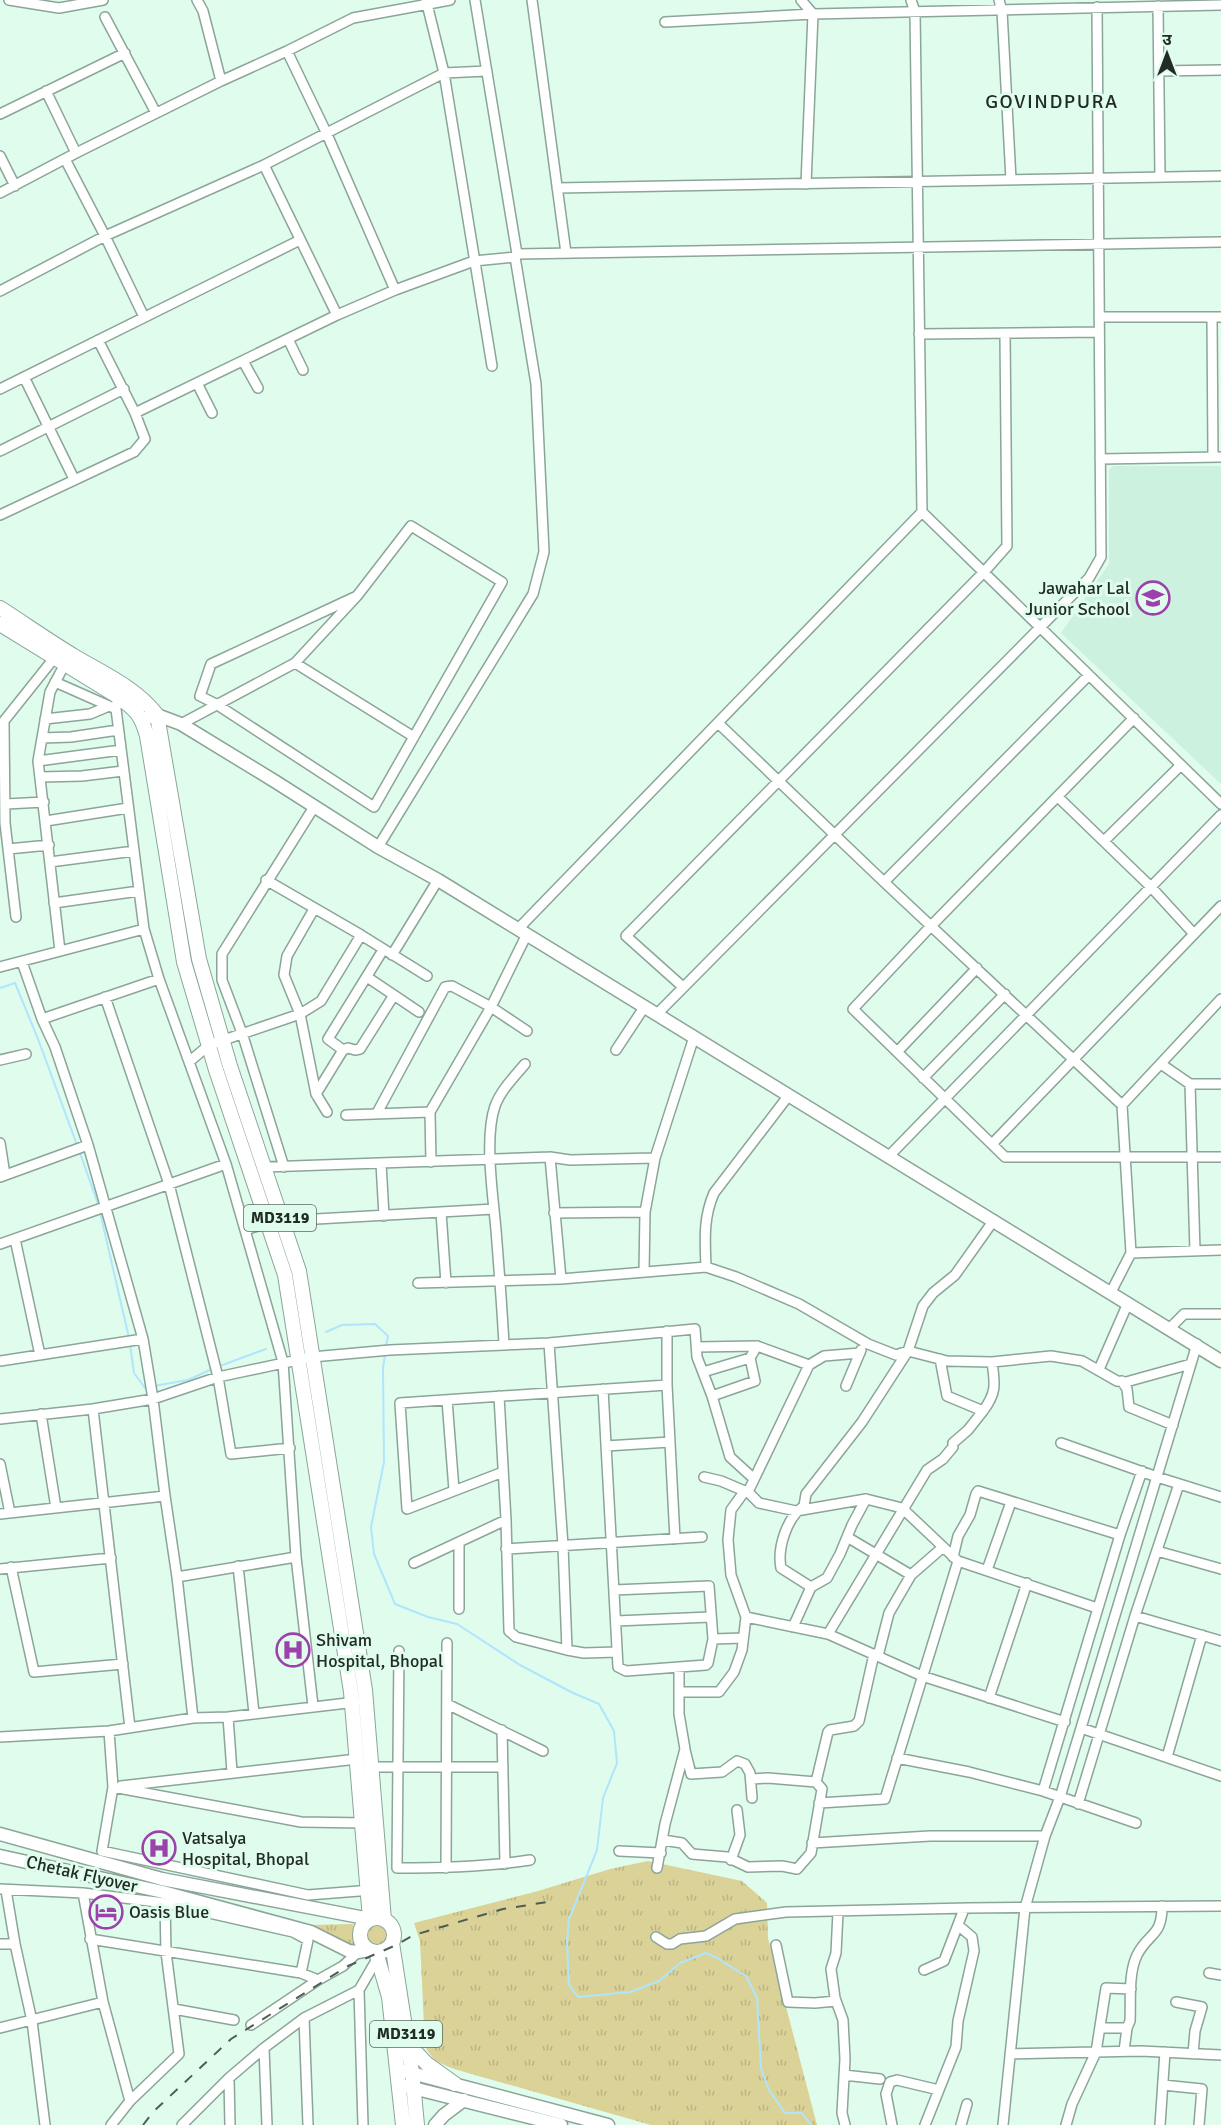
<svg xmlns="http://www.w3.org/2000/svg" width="1221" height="2125" font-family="Signika,'Noto Sans Devanagari',sans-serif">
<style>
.built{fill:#ccf1de}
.grass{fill:url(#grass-tufts)}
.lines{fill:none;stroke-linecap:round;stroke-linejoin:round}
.stream{stroke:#afe5fd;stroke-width:2}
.street-casing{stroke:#8ba598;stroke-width:12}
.secondary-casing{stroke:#8ba598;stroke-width:15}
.primary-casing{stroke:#8ba598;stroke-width:16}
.street{stroke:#fff;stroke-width:9}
.secondary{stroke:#fff;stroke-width:12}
.primary{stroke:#fff;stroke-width:14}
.rail{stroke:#4e5d55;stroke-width:2;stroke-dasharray:10 10;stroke-linecap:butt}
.labels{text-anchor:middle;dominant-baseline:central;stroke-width:6;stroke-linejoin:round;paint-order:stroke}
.shield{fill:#e0fced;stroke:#5a6a62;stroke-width:1.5}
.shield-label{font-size:16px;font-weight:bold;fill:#212c26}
.poi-label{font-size:18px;fill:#212c26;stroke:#e0fced;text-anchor:start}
.street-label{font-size:18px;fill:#212c26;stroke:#e0fced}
.neighbourhood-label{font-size:20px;letter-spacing:1.5px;fill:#212c26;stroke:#e0fced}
</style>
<defs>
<pattern id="grass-tufts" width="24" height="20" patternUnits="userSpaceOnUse" patternTransform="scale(1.5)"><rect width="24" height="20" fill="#dbd298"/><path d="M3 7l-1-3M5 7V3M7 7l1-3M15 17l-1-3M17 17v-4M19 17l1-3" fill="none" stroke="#bcb483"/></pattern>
</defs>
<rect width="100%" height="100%" fill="#e0fced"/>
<path class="built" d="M1113,466H1221V784L1061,633L1109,564V470Z"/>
<path class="grass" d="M648,1861L742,1881L767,1903L768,1938L817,2125H651L454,2069L435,2061L425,2047L420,1941L414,1923L538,1891L610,1869Z
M353,1924L357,1937L353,1946L310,1925Z
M367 1936a10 10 0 1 1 20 0a10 10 0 1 1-20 0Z"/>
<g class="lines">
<path class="stream" d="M0,988L15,983L38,1039L77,1145
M79,1150L99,1207
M100,1212L129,1338
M326,1332L342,1325L375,1324L388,1336L386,1346
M130,1344L134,1373L145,1388L149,1387
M385,1355L383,1368L384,1462L371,1527L374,1554L395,1604L428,1617L457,1624L520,1665L571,1692L599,1704L614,1731L617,1763L603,1798L597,1850L569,1919L567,1943L569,1985L578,1997L630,1992L659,1981L680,1963L706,1953L717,1958L746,1976L757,1998L761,2069L769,2090L785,2113H802L811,2125
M217,1367L266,1349
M154,1386L188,1380L212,1369"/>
<defs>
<path id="street" d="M9,0L59,8L103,0
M197,0L203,11L221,81
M426,0L444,73L492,366
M475,0L517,254
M532,0L566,253
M801,0L813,14L806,184
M911,0L915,12L922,512L1221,804
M999,0L1002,11L1011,180
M1158,6L1160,177
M105,17L156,113
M665,22L813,14L1221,5
M287,51L326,132L395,290
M1159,71L1221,70
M46,91L76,153
M0,114L125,53
M0,156L15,186
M65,159L105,236L144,317
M264,165L337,315
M557,188L1221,176
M0,193L76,153L221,81L287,51L353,18L450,0
M0,291L105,236L264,165L444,73L487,71
M1099,317H1221
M1212,317L1213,457
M919,334L1099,332
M288,339L303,370
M243,361L258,388
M24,377L74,479
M197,383L212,413
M0,389L300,240
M135,413L337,315L395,290L474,261L515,257
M0,451L124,389
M1100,459L1221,457
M0,515L134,452L145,439L135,413L98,340
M295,663L414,737
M55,682L116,709
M118,694L116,709L144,929L159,979L226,1164L283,1362L296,1557L313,1706
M1134,718L931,926L853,1009L1005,1157H1221
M45,719L90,714L109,706
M4,723L5,823L16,917
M718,723L884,882L1122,1105L1131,1253L1111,1292
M181,724L295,663L357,596L411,526L502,582L374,807L216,704L200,696L211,664L357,596
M0,726L55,657
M42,738L71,737L118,730
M38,761L121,750
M41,777L82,776L123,771
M1058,797L1151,887L1194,934
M6,804L44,802
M46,821L128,808
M1104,841L1181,765
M378,847L533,594L544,552L536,384L515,257L517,254L1221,242
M8,849L49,845
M50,862L134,851
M266,880L361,935L427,976
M884,882L1089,675
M54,903L139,891
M314,909L287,956L284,975L300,1014L316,1094L327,1112
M518,929L922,512
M60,951L38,761L50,692L67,660
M392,955L438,880
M22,962L42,1019L55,1047L88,1145L143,1339L153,1399L165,1496L177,1577L193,1718
M0,967L144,929
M367,977L419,1012
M683,987L626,936L984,572L1007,546L1005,334
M105,997L169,1184L218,1377L231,1454L290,1448
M657,1014L1089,578L1101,557L1097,7
M42,1019L159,979
M343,1050L328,1039L383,950
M616,1050L645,1006
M897,1052L977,968
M0,1060L26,1054
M190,1061L209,1045L300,1014L321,1001L361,935
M1161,1064L1190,1084H1221
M923,1078L1005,994
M1190,1084L1195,1251
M316,1094L343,1050L348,1048L355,1050L360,1049L394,995
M1122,1105L1221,999
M377,1113L445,987L452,986L491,1007L527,1031
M346,1115L430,1112
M0,1143L5,1175
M993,1143L1221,906
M889,1156L1221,815
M550,1157L561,1279
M431,1162L430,1112L491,1007L527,934
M381,1163L384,1216
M264,1167L550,1157L570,1160L655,1158
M284,1167L242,1033L222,980V954L314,807
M0,1177L88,1145
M441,1212L446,1283
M554,1213L645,1212
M281,1221L494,1209
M245,1230L267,1223
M15,1239L40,1355
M0,1244L226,1164
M1131,1253L1221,1250
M706,1267C705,1241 703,1218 714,1193L789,1095
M644,1272L645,1212L655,1158L694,1037
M418,1283L561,1279L706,1267L736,1277L799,1304L868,1344L896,1355L908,1351L947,1361L992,1362L1051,1356L1082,1361L1117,1381L1126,1382L1191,1364
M1170,1328L1184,1314H1221
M667,1331V1385L675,1539
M549,1343L563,1546L567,1650L584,1653L617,1652
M504,1345C502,1306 499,1268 496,1230C493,1195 484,1138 495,1106C501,1090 514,1077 525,1064
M697,1347L757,1346L809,1365
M860,1353L824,1356L809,1365L748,1492L759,1503L796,1511L866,1499L902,1508L958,1561L1097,1608
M940,1359L947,1396L983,1411C997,1392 995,1384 992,1362
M0,1361L143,1339
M1097,1368L1100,1367L1128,1303
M703,1372L750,1358
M1122,1381L1127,1389L1129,1407L1173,1425
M846,1386L861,1350
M603,1389L618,1667L626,1671L706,1665L708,1663L713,1639L709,1586L614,1590
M499,1396L506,1520L509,1631L516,1637L567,1650
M712,1396L755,1381L750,1358L757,1346
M447,1400L454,1490
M93,1409L130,1728
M41,1414L56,1508
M0,1419L93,1409L153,1399L218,1377L312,1357L390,1350L549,1343L695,1329L697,1357L712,1396L730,1457L753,1478
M1061,1443L1157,1477L1221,1497
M606,1446L670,1442
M0,1464L10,1513
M503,1472L407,1509L400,1403L667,1385
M704,1477L721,1481L747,1492
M0,1514L165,1496
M847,1537L911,1575
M506,1549L702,1537
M1157,1551L1221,1569
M953,1557L958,1536L970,1515L976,1494L978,1491L1120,1535
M414,1563L506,1520
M238,1566L254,1713
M11,1567L34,1672L123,1664
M0,1569L111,1558
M987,1570L1011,1502
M177,1577L296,1557
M811,1587L781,1568C777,1548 787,1517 804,1506L806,1494L862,1422L908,1351L923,1306L933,1293L955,1275L994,1220
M459,1609V1542
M1135,1616L1221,1641
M746,1617L828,1634L927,1470L943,1459L953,1447V1443L968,1430L983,1411
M616,1621L710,1617
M793,1627L811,1587L827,1578L840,1554L852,1525L866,1499
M828,1634L922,1676L1065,1722
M713,1639L743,1638
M399,1651L397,1868C441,1868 486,1867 530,1860
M878,1656L889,1613L911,1575L942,1548
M679,1692H719L734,1672L742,1650L746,1617L731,1575L728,1540L731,1510L744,1492
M989,1698L1027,1583
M447,1704L543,1751
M228,1717L232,1772
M1081,1728L1221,1776
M502,1730L505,1864
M109,1731L113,1787L102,1851L308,1895L372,1890
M0,1737L109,1731L193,1718L228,1717L356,1702
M685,1750L691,1774L722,1772L737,1761L745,1764L750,1773L752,1798
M1167,1757L1202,1635
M897,1758L969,1772L1043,1791L1136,1823
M372,1767H503
M816,1782L828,1732L830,1730L854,1726L859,1721L874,1654
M121,1786L357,1759
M113,1787L301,1822L365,1823
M1043,1791L1120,1535L1142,1471
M819,1803L885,1799L958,1561
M1078,1804L1135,1616L1179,1484
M663,1840L682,1843L692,1854L727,1857L748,1867L782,1866L797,1869L811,1853L822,1789L816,1782L768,1778L751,1779
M812,1843L930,1836H1045
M619,1851L661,1853
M731,1860L740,1835L737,1810
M446,1868L447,1643
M657,1868L665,1824L685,1749L679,1714V1667
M0,1889L83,1893L165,1903L293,1932L308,1940L301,1973
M6,1890L15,1944L32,2021L45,2125
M83,1893L103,2002L130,2101
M838,1912L836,1953L831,1969L835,1998L843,2020L845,2059L842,2113L845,2125
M656,1937L667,1944H672L680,1939L706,1936L735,1919L786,1912L968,1908L1221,1906
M90,1939L301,1973L318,1980
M0,1944H15
M776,1945L788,2002L815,2003L836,2001
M924,1970L944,1961L964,1909
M1209,1973L1221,1975
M359,1990L363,2125
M1176,2002L1202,2007L1195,2031L1193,2054
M174,2009L234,2020
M304,2018L308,2125
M251,2025L318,1980L343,1966L358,1952
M0,2028L103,2002
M1101,2028H1127
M264,2048L267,2125
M1124,2051L1127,2028L1130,2021C1131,2001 1128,1974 1137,1955C1149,1932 1162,1937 1162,1906
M1010,2054L1141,2051L1221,2055
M844,2075L880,2079
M229,2078L230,2125
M1163,2085L1202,2089L1199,2125
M111,2125L130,2101L179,2054L166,1952L165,1903
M182,2125L229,2078L264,2048L304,2018L359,1990L377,1959
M892,2125L886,2094L890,2082L897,2080L939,2090
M925,2125L956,2047L958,2021L974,1951L972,1937L959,1926
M961,2125L967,2104
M1003,2125L1025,1908L1045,1836L1060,1797L1081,1728L1197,1344
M1066,2125L1072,2104L1096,2052L1106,1988L1131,1989
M1160,2125L1165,2052"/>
<path id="secondary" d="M143,719L157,715L181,724L276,782L378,847L438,880L1221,1361
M0,1834L162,1879L370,1919
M0,1856L163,1892L311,1932L349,1951L358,1952L369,1950
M404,2071L608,2125
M405,2086L561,2125
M435,2125L444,2115L464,2100"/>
<path id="primary" d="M0,608C25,624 49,641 74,656C104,674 135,687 157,715L199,959L230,1066L299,1271L365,1690L384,1920
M0,624L117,696C135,709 141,714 147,736L184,962L216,1070L285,1275L351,1692L370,1919
M360 1935a17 17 0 1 1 34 0a17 17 0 1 1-34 0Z
M392,1943L412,2072L417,2125
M376,1952L389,1997L403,2125
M408,2044L427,2064L455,2084"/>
</defs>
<use href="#street" class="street-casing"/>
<use href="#secondary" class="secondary-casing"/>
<use href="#primary" class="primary-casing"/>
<use href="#street" class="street"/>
<use href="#secondary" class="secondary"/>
<use href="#primary" class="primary"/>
<path class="rail" d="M143,2125L153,2112L231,2039L348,1966L394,1946L414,1935L503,1909L554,1901"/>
</g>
<defs>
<symbol id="school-ring" viewBox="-11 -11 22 22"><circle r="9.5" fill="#e0fced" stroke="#9c41ab" stroke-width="1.5"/><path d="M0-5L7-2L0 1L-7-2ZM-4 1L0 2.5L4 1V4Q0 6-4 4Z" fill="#9c41ab"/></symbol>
<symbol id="hospital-ring" viewBox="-11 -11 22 22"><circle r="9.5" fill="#e0fced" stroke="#9c41ab" stroke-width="1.5"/><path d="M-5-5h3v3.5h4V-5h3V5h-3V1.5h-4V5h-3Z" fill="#9c41ab"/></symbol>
<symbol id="hotel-ring" viewBox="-11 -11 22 22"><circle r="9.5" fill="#e0fced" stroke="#9c41ab" stroke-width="1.5"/><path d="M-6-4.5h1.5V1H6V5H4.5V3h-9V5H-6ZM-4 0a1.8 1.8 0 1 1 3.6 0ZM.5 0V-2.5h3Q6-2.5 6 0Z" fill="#9c41ab"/></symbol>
</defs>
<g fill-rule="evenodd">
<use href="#school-ring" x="1134" y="579" width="38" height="38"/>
<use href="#hospital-ring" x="274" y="1631" width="38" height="38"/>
<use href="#hospital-ring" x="140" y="1829" width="38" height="38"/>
<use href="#hotel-ring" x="87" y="1893" width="38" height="38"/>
</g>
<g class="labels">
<g class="shield">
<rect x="244" y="1205" width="72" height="26" rx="4.5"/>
<rect x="370" y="2021" width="72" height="26" rx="4.5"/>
</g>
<g class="shield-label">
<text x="280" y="1218">MD3119</text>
<text x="406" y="2034">MD3119</text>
</g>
<g class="poi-label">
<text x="1130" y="588" text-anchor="end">Jawahar Lal<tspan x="1130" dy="21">Junior School</tspan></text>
<text x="316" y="1640">Shivam<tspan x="316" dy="21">Hospital, Bhopal</tspan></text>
<text x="182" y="1838">Vatsalya<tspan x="182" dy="21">Hospital, Bhopal</tspan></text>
<text x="129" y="1912">Oasis Blue</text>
</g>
<g class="street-label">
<text transform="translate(82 1874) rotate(13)">Chetak Flyover</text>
</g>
<g class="neighbourhood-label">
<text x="1052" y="101">GOVINDPURA</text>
</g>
</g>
<g transform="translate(1167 54)" stroke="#e0fced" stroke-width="4.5" paint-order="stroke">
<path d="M0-4.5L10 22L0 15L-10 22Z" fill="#212c26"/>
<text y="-9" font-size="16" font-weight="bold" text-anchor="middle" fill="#212c26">उ</text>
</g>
</svg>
